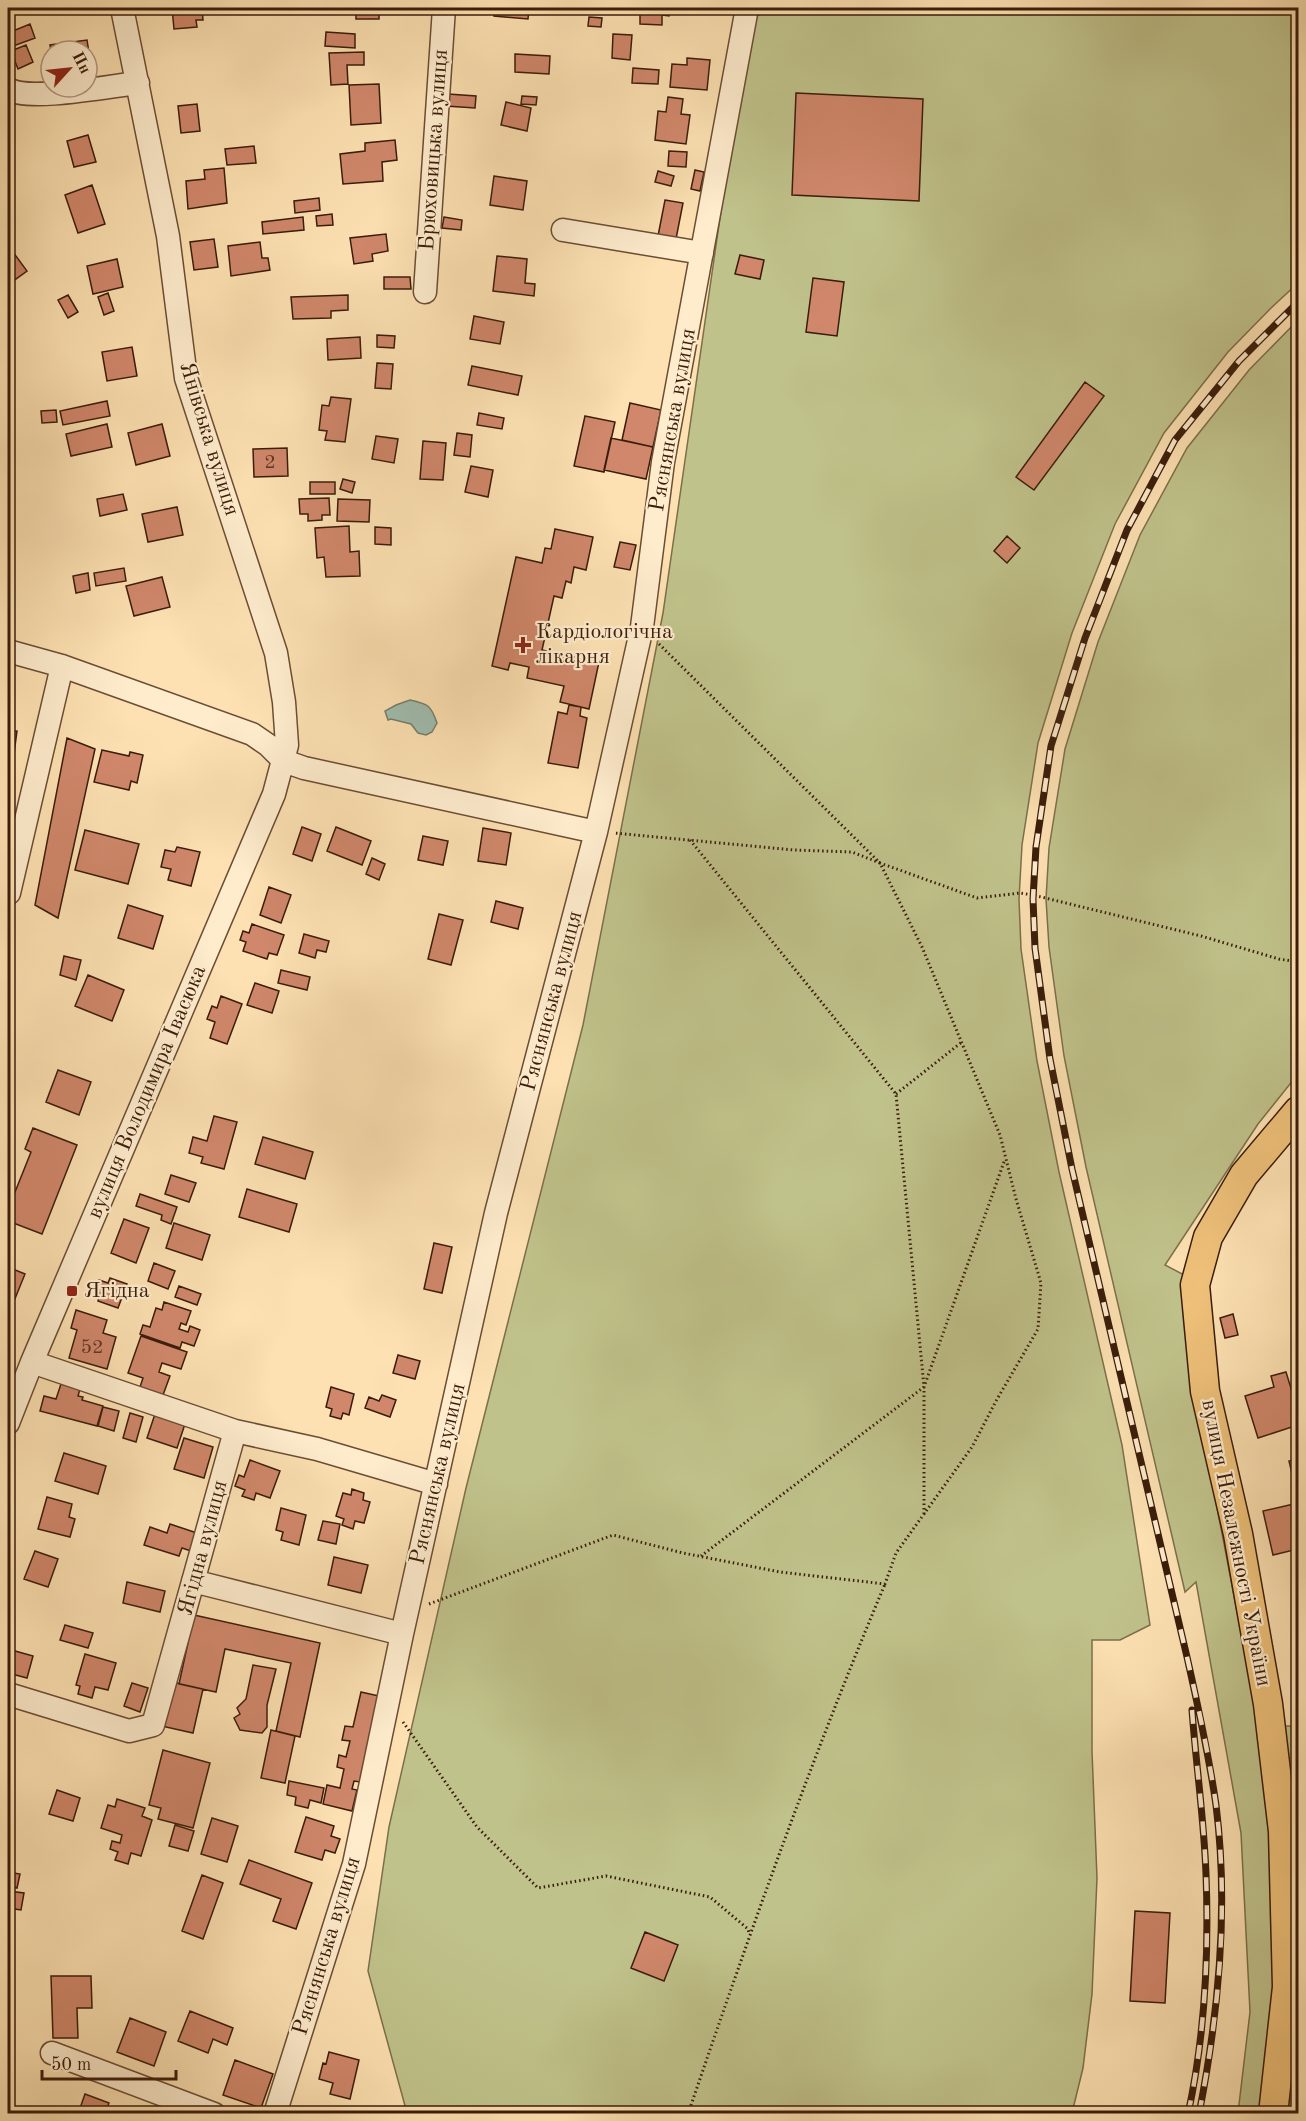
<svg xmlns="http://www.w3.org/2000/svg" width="1306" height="2121" font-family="'Old Standard TT',serif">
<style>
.green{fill:#c0c28b;stroke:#7d6f4a;stroke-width:1.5}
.water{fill:#9fbdaf;stroke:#777d6d;stroke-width:1.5}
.building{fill:#d0876b;stroke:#3a1c0a;stroke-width:1.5}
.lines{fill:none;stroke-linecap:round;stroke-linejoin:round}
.minor-casing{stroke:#6b4d34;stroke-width:25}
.major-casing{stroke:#3a1c0a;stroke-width:31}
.path{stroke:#3a1c0a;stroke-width:3;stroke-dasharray:1.5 3;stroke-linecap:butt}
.minor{stroke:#feeccd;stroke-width:22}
.major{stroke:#eec079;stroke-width:28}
.rail-casing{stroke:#3a1c0a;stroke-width:7}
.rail{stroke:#feeccd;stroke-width:4.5;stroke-dasharray:14;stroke-linecap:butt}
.poi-dot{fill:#8f2418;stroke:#feeccd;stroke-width:2}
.labels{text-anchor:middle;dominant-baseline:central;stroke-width:4.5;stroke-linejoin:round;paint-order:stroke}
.number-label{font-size:20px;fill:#603722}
.street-label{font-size:22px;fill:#3a1c0a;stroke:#feeccd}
.poi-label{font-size:22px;fill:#3a1c0a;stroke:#feeccd;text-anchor:start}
</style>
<rect width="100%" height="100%" fill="#fde1b2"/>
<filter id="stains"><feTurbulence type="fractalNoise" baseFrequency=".00333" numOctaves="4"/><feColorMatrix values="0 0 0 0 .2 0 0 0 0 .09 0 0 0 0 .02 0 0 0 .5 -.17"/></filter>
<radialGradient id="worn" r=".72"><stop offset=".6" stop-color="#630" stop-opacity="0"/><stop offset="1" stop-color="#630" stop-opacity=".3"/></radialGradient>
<path class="green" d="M773,8H1298V283L1271,308L1228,352L1164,433L1115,524L1072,633L1038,743L1022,845L1019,899L1021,949L1037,1061L1059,1172L1122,1445L1150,1625L1120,1640H1092V1751L1097,1878L1092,1994L1083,2068L1072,2113H407L368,1971L389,1827L466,1488L583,1025L663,613L727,169L751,19Z
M1298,320V1074L1258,1124L1165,1265L1188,1277L1195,1393L1259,1726H1291L1298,1755V2113H1238L1250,2012L1241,1833L1196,1582L1185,1592L1086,1167L1064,1056L1049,947L1046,899L1049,848L1065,749L1098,642L1140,535L1187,448L1249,370Z"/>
<path class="water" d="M410,700C428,704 431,705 437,723L432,732L426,735L418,733L411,724L391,719L388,720L385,711L396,705Z"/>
<path class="building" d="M172,8H202L203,20H196L197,27L174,29Z
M356,8H379V19H356Z
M494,8H529L528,19L494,16Z
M640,8H669V16L662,15V25L640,24Z
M589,17L602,18L601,27L588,26Z
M30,24L35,38L8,48V33Z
M326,32L355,34V48L325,46Z
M613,34L632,35L630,60L612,58Z
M87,40L92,72L87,73V51H51L50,45Z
M26,45L33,62L18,69L11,51Z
M364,52V65H347L348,84L331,85L329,53Z
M515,54L550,56L549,74L515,72Z
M687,58L710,60L707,90L670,87L672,64L687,65Z
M633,68L659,70L658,84L632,83Z
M379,84L381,123L351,125L349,85Z
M796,93L923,99L919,201L792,195Z
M448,94L476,96L475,108L446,106Z
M522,96L537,97L536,105L521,104Z
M668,97L683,99L681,114L690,115L686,144L655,140L658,111L666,112Z
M506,102L531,108L527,131L501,125Z
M197,104L200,131L181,133L178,106Z
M88,135L96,162L74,167L67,141Z
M395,140L397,160L382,162L383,181L343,184L340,154L365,151V143Z
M254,146L256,163L227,165L225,149Z
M669,151L687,152L686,167L668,166Z
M224,168L227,203L188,209L186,181L205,179L204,170Z
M695,170L704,172L700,191L691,189Z
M658,171L674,176L671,186L655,182Z
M494,176L527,181L523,210L490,205Z
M92,185L105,224L78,233L65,195Z
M319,198L320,210L295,213L294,201Z
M665,200L683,203L676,239L658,236Z
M332,214L333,225L317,226L316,216Z
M303,217L304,230L263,234L262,222Z
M444,217L462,220L461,230L442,228Z
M386,234L388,251L372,254L373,261L354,264L350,238Z
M214,239L218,267L194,270L190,242Z
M260,242L262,258H268L270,270L231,276L228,246Z
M13,252L27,271L9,284L8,256Z
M740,255L764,260L760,279L735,274Z
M497,256L527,259L525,283L535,284L534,296L493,291Z
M117,259L123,287L93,294L87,266Z
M384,277H410L411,289H384Z
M813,278L844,282L837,336L806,332Z
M108,293L114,311L104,315L98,297Z
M68,295L78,312L68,318L58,300Z
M348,295V310L331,311V318L293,319L291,297Z
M474,316L504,322L500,344L470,339Z
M377,335L395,336L394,348L377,347Z
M360,337L361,358L328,360L327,339Z
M132,347L137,376L107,381L102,352Z
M377,363L393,364L391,389L375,388Z
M472,366L522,376L518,395L468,385Z
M1085,382L1104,396L1034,490L1016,477Z
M331,397L351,399L345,442L325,440L327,431L319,430L322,405L329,406Z
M107,401L110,416L63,425L60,411Z
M630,403L661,410L653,447L622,440Z
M56,410L57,422L42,423L41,411Z
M479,413L504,418L502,429L477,425Z
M585,416L615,422L604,472L574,466Z
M107,424L112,447L71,456L66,434Z
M162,424L170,456L136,465L128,433Z
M457,433L472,435L470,457L454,455Z
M376,436L398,439L394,463L372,459Z
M611,438L653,447L646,479L604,470Z
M423,441L446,443L443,480L420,479Z
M287,448L288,476L254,477L253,449Z
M471,466L493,470L488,497L465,492Z
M343,479L355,482L352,493L340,489Z
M310,482H335V494H310Z
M123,494L127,510L100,516L97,499Z
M329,498L330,515H322V520L308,521V514H300L299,499Z
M338,499L370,500L369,522L337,521Z
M177,507L183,535L148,542L142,514Z
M349,526L350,552L359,551L360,576L326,577L324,557L317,558L315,528Z
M375,527L391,528V545L375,544Z
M555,529L593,537L586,570L574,567L571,583L566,581L562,598L554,596L542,650L599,662L589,709L560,702L564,686L527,678L529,667L510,663L508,670L492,666L516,557L542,563L545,548L551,549Z
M1007,536L1020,548L1007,563L994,551Z
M620,542L636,545L630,570L614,567Z
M124,568L126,581L96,586L94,573Z
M88,573L90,590L76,593L73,576Z
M162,577L170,607L134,616L126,586Z
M569,705L581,707L580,716L587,718L578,768L548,763L558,712L567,714Z
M17,731L8,799V732Z
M67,738L95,749L58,918L35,905Z
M102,750L129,756L130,752L143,755L137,783L131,781L129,790L94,782Z
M302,827L321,834L312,861L293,854Z
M336,827L371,841L362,865L327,851Z
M483,828L511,833L506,865L478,861Z
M85,830L139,844L128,884L75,870Z
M423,836L448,841L443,865L418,860Z
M177,847L200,852L191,886L168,880L171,869L161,867L165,850L175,852Z
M372,858L385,864L379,880L366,874Z
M269,887L291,895L281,923L260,915Z
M496,901L523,908L518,929L491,922Z
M128,905L163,916L153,949L118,938Z
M439,914L463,920L451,965L428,959Z
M252,924L284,935L277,955L269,953L267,959L243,951L246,942L240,940L243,931L249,933Z
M304,934L329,941L326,952L317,950L315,958L299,953Z
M64,956L81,960L76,980L60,975Z
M281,970L310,977L307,990L278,983Z
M88,975L124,990L112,1021L75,1006Z
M255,983L279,991L272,1013L247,1005Z
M221,996L242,1004L227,1044L210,1038L215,1022L207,1019L212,1006L217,1008Z
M58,1070L91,1082L79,1115L46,1102Z
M214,1116L237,1122L224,1169L201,1163L203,1157L189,1153L193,1137L207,1141Z
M33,1128L77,1145L42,1234L8,1221V1189L15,1192L31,1152L25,1149Z
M263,1137L313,1152L305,1179L255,1164Z
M171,1175L196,1183L189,1202L165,1194Z
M247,1189L297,1204L289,1232L239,1217Z
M140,1194L177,1207L171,1224L161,1220L162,1215L136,1206Z
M124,1219L149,1228L136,1263L111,1253Z
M174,1223L210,1235L202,1260L166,1248Z
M434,1243L452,1247L442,1293L424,1289Z
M154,1263L175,1271L168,1289L148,1281Z
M8,1267L25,1274L8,1316Z
M110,1278L127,1284L118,1308L98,1301L100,1293L95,1291L99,1280L108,1283Z
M179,1286L201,1294L197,1305L175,1297Z
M164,1302L191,1311L186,1325L181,1323L179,1329L188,1332L190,1326L200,1330L194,1346L182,1342L180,1348L140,1334L143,1325L150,1327L156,1308L162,1310Z
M76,1310L107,1320L103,1333L116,1337L107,1369L69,1358L77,1330L71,1328Z
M1233,1314L1238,1335L1225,1338L1220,1318Z
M141,1336L187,1352L181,1369L162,1363L159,1372L170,1376L163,1395L140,1387L143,1378L128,1373Z
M398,1355L420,1361L415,1379L393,1373Z
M1286,1372L1298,1411V1425L1258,1438L1245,1396L1274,1387L1271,1376Z
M61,1384L80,1389L78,1396L83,1397L82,1400L103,1406L97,1426L40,1411L44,1396L56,1399Z
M331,1387L354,1394L349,1415L343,1413L341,1419L330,1416L332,1409L326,1407Z
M382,1395L396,1400L390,1417L365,1408L369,1397L379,1401Z
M103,1407L119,1411L114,1431L98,1426Z
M130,1413L143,1417L136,1442L123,1438Z
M155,1414L185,1424L177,1448L147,1438Z
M184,1438L213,1447L204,1478L174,1469Z
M64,1453L106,1466L98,1494L55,1481Z
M1298,1459V1499L1289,1461Z
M250,1460L280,1471L270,1498L256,1493L254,1500L242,1496L245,1490L235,1486L239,1475L244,1477Z
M352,1489L364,1493L363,1500L370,1502L364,1523L355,1521L353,1529L342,1525L344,1519L336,1516L343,1493L351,1495Z
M47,1497L72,1504L69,1517L75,1519L70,1537L38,1529Z
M1298,1503V1549L1273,1555L1263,1511Z
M281,1508L306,1515L299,1545L281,1540L283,1532L276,1530Z
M323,1521L340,1524L336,1544L318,1540Z
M170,1524L200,1534L194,1552L182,1548L179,1556L144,1545L150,1527L167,1533Z
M35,1551L58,1559L48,1587L24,1579Z
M1298,1556V1588L1293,1557Z
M334,1557L368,1565L361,1593L328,1585Z
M127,1582L165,1591L160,1612L123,1603Z
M194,1615L320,1643L300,1737L276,1731L291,1663L225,1649L216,1692L179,1684Z
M65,1625L93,1633L88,1648L60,1640Z
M8,1649L33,1656L27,1678L8,1673Z
M85,1654L116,1663L108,1690L95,1687L92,1698L78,1694L80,1686L76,1685Z
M253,1665L276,1669L267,1705V1727L262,1733L240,1730L234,1718L240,1714L237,1708L246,1699Z
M167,1681L203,1689L193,1733L157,1725Z
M132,1683L148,1688L140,1712L124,1706Z
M361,1692L379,1696L360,1782L354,1781L352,1789L357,1790L352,1811L323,1804L327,1785L340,1788L344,1769L337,1767L339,1755L346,1757L350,1741L342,1740L345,1726L353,1727Z
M271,1730L295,1736L285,1783L261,1778Z
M163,1750L210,1763L193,1828L158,1819L161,1808L149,1805Z
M289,1781L324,1788L321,1803L310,1800L308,1808L295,1805L296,1797L287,1795Z
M57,1790L80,1798L73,1821L49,1814Z
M117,1799L145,1808L142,1816L152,1820L141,1856L131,1853L128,1864L115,1860L118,1852L110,1849L112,1841L120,1843L122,1835L101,1828L108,1805L115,1807Z
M306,1817L334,1826L331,1836L340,1839L335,1853L325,1850L322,1860L295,1852Z
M212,1818L238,1826L227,1862L201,1854Z
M175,1825L194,1831L188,1851L169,1846Z
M249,1860L312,1883L296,1929L273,1921L281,1899L240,1884Z
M8,1872L20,1874L17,1888L8,1886Z
M202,1875L223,1883L203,1939L182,1931Z
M8,1891L24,1893L21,1910L8,1908Z
M1135,1911L1170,1913L1165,2003L1130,2001Z
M645,1932L678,1945L664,1981L631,1968Z
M51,1976H91L92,2008H77L78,2038H53Z
M190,2011L233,2028L227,2045L213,2039L208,2053L178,2041Z
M130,2018L166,2032L154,2066L117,2052Z
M329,2052L359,2060L350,2099L330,2094L333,2083L319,2079L323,2063L326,2064Z
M235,2060L273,2074L261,2108L223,2095Z
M85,2094L109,2103L105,2114H78Z"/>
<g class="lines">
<defs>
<path id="minor" d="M8,89C29,102 110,86 138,83
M563,230L702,253
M425,292L444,8
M8,651L62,666L252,734L268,745L284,761L304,768L596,832
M9,893L62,666
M8,1423L32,1362L274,794L287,745L284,702L276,653L186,378L168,236L122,8
M235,1431L317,1449L436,1484
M193,1581L402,1634
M8,1694L129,1731L153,1725L235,1431L32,1362
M52,2053L214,2114
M275,2114L354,1864L402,1634L496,1213L596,832L642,627L663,462L747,8"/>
<path id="major" d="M1273,2114L1287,1987L1283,1831L1268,1704L1238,1534L1205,1391L1195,1285L1208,1237L1244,1175L1298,1111"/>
</defs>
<use href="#minor" class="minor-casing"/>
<use href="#major" class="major-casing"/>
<path class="path" d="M659,644L880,863L977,898L1020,893L1033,895L1201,936L1279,959L1298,962
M690,840L896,1094L924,1387L701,1556
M896,1094L962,1042
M924,1514V1387L1005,1159
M429,1604L613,1535L683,1553L780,1572L885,1584L896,1553L972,1447L996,1401L1038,1329L1041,1283L1016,1199L1000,1135L922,947L880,863L852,852L794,850L614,833
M403,1722L477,1827L538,1888L606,1876L710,1897L748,1929L749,1933
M688,2114C749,1935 812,1757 885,1584"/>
<use href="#minor" class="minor"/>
<use href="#major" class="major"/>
<defs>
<path id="rail" d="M1188,2114C1205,2036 1209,1953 1206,1874C1204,1819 1196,1765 1192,1710
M1199,2114C1219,2012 1229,1908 1216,1805C1209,1755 1198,1706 1187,1657L1072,1169L1050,1059L1035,948L1033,899L1036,847L1051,746L1085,638L1127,530L1175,440L1239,361L1298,302"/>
</defs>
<use href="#rail" class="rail-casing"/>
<use href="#rail" class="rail"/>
</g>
<g class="poi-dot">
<path d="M520 636h6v6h6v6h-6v6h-6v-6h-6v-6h6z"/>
<rect x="66" y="1285" width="12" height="12" rx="3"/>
</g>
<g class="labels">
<g class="number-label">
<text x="270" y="463">2</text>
<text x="92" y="1348">52</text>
</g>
<g class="street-label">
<text transform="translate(434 150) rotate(-86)">Брюховицька вулиця</text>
<text transform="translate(673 420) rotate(-80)">Ряснянська вулиця</text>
<text transform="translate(209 439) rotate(73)">Янівська вулиця</text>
<text transform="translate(552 1001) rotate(-75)">Ряснянська вулиця</text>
<text transform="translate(147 1092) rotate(-67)">вулиця Володимира Івасюка</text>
<text transform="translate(438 1474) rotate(-77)">Ряснянська вулиця</text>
<text transform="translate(1236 1543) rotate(79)">вулиця Незалежності України</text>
<text transform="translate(203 1548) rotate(-75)">Ягідна вулиця</text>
<text transform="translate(327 1946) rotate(-73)">Ряснянська вулиця</text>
</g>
<g class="poi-label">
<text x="536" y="632">Кардіологічна<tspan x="536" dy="25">лікарня</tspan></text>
<text x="84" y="1291">Ягідна</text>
</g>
</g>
<rect width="1306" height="2121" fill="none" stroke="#fde1b2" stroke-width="30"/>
<rect x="9" y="9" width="1288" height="2103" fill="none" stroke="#3a1c0a" stroke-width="3"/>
<rect x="15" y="15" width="1276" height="2091" fill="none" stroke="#3a1c0a" stroke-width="1.5"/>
<g transform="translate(69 69) rotate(63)"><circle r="28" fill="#feeccd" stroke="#b0997f" stroke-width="1.5"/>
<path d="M0-4.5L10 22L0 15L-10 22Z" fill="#8f2418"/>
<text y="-9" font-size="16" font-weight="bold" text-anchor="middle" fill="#3a1c0a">Пн</text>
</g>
<path d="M42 2070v9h134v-9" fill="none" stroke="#3a1c0a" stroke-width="3"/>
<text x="51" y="2070" font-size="18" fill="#3a1c0a" stroke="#feeccd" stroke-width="4.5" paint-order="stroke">50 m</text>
<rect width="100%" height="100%" filter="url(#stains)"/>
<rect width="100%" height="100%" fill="url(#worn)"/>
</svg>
